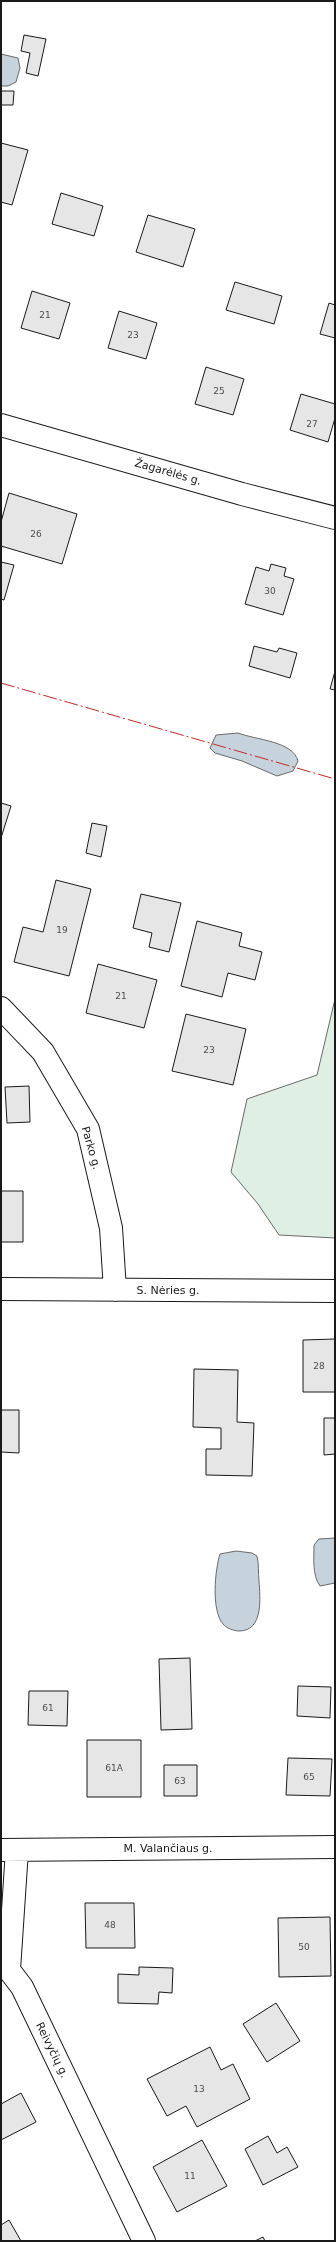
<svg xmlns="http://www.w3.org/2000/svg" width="336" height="2242" font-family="'DejaVu Sans',sans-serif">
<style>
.green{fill:#e0efe3;stroke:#6a6a6a}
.water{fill:#c6d2dc;stroke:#6a6a6a}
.building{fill:#e6e6e6;stroke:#1a1a1a}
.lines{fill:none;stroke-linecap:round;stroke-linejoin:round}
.minor-casing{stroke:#1a1a1a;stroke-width:24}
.minor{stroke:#fff;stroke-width:22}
.power{stroke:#c62828;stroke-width:1;stroke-dasharray:14 3 2 3;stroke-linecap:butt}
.labels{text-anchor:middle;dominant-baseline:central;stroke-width:3;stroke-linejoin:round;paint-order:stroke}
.number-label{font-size:9px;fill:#4d4d4d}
.street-label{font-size:11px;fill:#1a1a1a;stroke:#fff}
</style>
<rect width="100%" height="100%" fill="#fff"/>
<path class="green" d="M335,999V1238L279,1235L258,1204L231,1172L247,1099L317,1075Z"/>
<path class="water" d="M1,54L18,58L20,68L16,82L8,86H1Z
M238,733C256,740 293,741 298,761L293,771L277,776L242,761L215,753L210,748L216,735Z
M335,1538V1583L320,1586C312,1575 314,1558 314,1545L319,1539Z
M236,1551L252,1553L257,1556C259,1564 258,1572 259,1581C260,1597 264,1631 239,1631C234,1631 226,1628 223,1624C211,1610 215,1570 220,1554Z"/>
<path class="building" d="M24,35L46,39L38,76L26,73L30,53L21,51Z
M1,91H14L13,105H1Z
M1,143L28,150L12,205L1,202Z
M61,193L103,206L94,236L52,224Z
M148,215L195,229L183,267L136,252Z
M235,282L282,296L274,324L226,310Z
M32,291L70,303L59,339L21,328Z
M329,303L335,305V338L320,334Z
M119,311L157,323L146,359L108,348Z
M206,367L244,379L233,415L195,404Z
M301,394L335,404V418L328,442L290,430Z
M9,493L77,514L62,564L1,546V522Z
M1,562L14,565L4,600L1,599Z
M271,564L286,568L284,576L294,579L283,615L245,604L256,567L269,571Z
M254,646L277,652L279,648L297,653L290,678L249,666Z
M335,671V690L330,689Z
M1,803L11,806L1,838Z
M92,823L107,826L101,857L86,853Z
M56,880L91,889L69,976L14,962L23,927L43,932Z
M141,894L181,903L169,952L149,947L152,933L133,928Z
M197,921L242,933L239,946L262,952L255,980L228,973L222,997L181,986Z
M98,964L157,980L144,1028L86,1013Z
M186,1014L246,1029L233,1085L172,1071Z
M29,1086L30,1122L7,1123L5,1087Z
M1,1191H23V1242H1Z
M335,1339V1392H303V1340Z
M194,1369L238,1370L237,1422L254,1423L252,1476L206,1475V1449H221V1428L193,1427Z
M1,1410H19V1453L1,1452Z
M324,1418H335V1454L324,1455Z
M190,1658L192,1729L161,1730L159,1659Z
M298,1686L331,1687L330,1718L297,1716Z
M29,1691H68L67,1726L28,1725Z
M87,1740H141V1797H87Z
M288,1758L332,1759L330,1796L286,1795Z
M164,1765H197V1796H164Z
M85,1903H134L135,1948H86Z
M330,1917L331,1976L279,1977L278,1918Z
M139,1967L173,1968L172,1993L159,1992L158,2004L118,2003V1974L139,1975Z
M276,2003L300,2041L267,2062L243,2024Z
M210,2047L221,2070L233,2064L250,2099L197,2127L186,2106L167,2116L147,2079Z
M21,2093L36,2122L1,2140V2104Z
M268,2136L277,2153L287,2147L298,2167L263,2185L245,2149Z
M202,2140L227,2186L177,2212L153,2167Z
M9,2220L21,2241H1V2225Z
M263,2237L265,2241H255Z"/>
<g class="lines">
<defs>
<path id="minor" d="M1,425L242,494L335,518
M1,1008L43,1052L88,1129L111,1228L115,1290
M1,1289L335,1291
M1,1850L335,1847
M17,1850L9,1970L22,1987L144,2241"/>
</defs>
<use href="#minor" class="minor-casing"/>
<use href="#minor" class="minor"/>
<path class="power" d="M1,683L335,779"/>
</g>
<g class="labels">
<g class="number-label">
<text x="45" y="315">21</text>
<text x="133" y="335">23</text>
<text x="219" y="391">25</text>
<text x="312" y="424">27</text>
<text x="36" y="534">26</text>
<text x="270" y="591">30</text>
<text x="62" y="930">19</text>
<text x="121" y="996">21</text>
<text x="209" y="1050">23</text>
<text x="319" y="1366">28</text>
<text x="48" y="1708">61</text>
<text x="114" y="1768">61A</text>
<text x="309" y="1777">65</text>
<text x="180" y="1781">63</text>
<text x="110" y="1925">48</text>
<text x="304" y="1947">50</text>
<text x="199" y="2089">13</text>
<text x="190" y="2176">11</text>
</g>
<g class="street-label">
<text transform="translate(168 472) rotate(16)">Žagarėlės g.</text>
<text transform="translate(91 1148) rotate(74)">Parko g.</text>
<text x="168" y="1290">S. Nėries g.</text>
<text x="168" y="1848">M. Valančiaus g.</text>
<text transform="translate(52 2050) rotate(64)">Reivyčių g.</text>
</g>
</g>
<rect width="336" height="2242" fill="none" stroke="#1a1a1a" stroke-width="4"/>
</svg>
